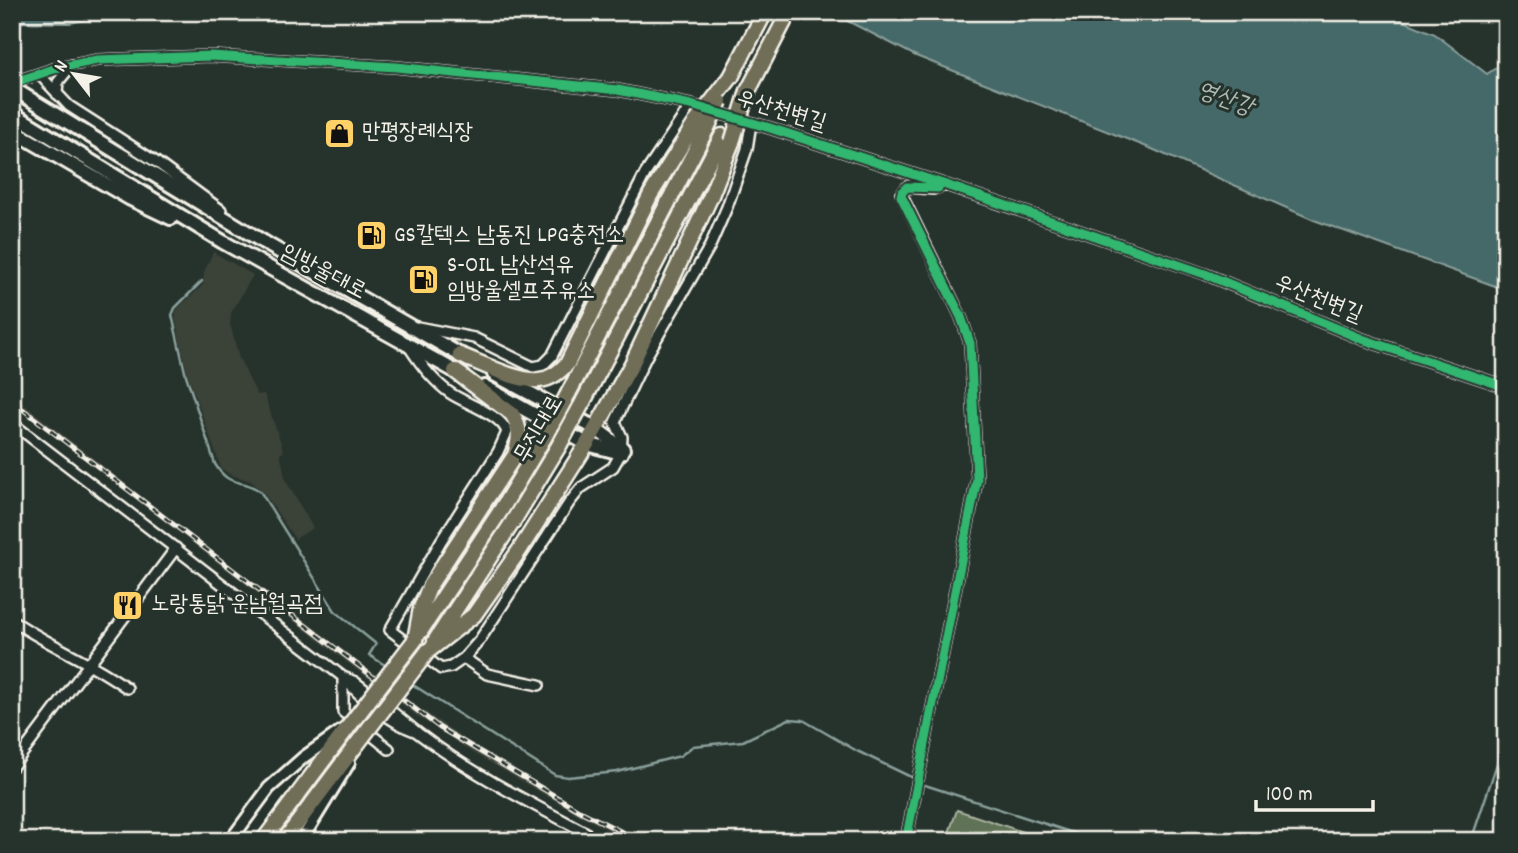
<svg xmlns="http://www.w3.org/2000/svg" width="1518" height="853" font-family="Dekko,'Poor Story',sans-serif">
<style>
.built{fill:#3b4238}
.green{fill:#607356;stroke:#aab29f;stroke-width:2}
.water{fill:#446967;stroke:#8a9f9b;stroke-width:2}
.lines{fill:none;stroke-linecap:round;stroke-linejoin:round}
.stream{stroke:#8a9f9b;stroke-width:2.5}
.minor-casing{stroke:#f4f1e8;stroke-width:14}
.tertiary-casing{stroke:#f4f1e8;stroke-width:16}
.secondary-casing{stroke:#f4f1e8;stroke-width:18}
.trunk-casing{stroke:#f4f1e8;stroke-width:19}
.minor{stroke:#26332d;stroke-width:9}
.tertiary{stroke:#26332d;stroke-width:10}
.secondary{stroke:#26332d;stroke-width:12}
.trunk{stroke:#716e59;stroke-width:14}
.rail-casing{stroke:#f4f1e8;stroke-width:5}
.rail{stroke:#26332d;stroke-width:2.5;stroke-dasharray:8;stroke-linecap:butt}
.trunk-bridge-casing{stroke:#f4f1e8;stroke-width:19;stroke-linecap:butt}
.trunk-bridge{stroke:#716e59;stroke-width:14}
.cycleway-casing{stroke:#26332d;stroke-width:13}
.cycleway{stroke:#33b770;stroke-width:9}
.labels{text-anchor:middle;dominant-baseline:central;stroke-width:6;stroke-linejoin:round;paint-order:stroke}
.street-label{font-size:23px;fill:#f4f1e8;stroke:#26332d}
.poi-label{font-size:23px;fill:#f4f1e8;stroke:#26332d;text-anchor:start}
.water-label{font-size:24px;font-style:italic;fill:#aebbb4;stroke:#26332d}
</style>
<rect width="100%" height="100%" fill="#26332d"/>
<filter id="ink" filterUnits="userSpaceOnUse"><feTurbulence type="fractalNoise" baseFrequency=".0143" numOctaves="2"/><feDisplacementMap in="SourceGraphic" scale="14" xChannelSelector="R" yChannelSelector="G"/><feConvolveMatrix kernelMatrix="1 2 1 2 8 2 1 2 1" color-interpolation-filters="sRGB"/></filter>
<g filter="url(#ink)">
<path class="built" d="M213,252L253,275L231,313L230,324L239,358L257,395L264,394L284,452L280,453L286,481L313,528L295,539L264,493L251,481L229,474L221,468L187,372L175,318L176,310L203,285L204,272Z
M12,395L190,534L422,710L475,746L582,809L647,841H630L579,815L472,752L417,716L12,404Z"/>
<path class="green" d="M957,810L1050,841H946Z"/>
<path class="water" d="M12,12H122L70,23L12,22Z
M830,12H1382L1435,34L1487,74L1506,61V290L1314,220L1152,149L916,56Z"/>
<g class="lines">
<path class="stream" d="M202,281L175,308L172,315L185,372L215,464C230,489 240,477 260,491L335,611L376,644L369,655L388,667
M410,683L555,775L568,777L617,772L680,756L693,746L743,741L789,719L803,720L857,751L913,778
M925,785L1098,841
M1471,841L1506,737"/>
<defs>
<path id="minor" d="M39,74L69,106L156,162L221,210
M12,83L54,69L97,60L211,56L396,67L618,90L691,105L770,128L946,185L1205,274L1362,339L1506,387
M57,94L58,82L72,65
M418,327L474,338L533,367L543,365L552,356L645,174L691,105
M410,348C421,365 433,381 450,393C466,404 501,414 507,432L498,452L441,541L390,630L441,669L451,667L464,658
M12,423L343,677V712L389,749
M12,620C49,646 91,661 127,688
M539,685L487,674L464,658L479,641L569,503L581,488L613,467L621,453L622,437L615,422L646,357L710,246L727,207L747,149L751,123
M417,732C389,722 362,699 343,677L355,682C376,698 397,716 418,733C469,772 528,802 585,832L591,841
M12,767L176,548
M906,841L977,479L970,343L961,317L901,194L907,187L933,189L946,185"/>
<path id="tertiary" d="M230,841L269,788L304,757L341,731
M301,841L349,763"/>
<path id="secondary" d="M12,88L270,246L469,360
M12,113L223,242L462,375
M12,130L129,198L171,218
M494,374L595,428L623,449
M485,387L587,444L621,453"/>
<path id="trunk" d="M731,77L765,12
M748,91L789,12
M460,355C481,363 517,382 539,380C551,379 559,372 567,364L651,194L696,122
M568,394L707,128
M583,402L722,136
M420,632L501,510L545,436
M415,640L421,608L430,585L515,455C520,439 521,428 512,414L455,371
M435,641L512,523L560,444
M428,651L474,615L519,551L587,444L632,364L710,198L732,142
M263,841L349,726
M284,841L363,736"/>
</defs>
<use href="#minor" class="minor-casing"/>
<use href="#tertiary" class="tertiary-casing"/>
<use href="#secondary" class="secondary-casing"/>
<use href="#trunk" class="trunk-casing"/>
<use href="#minor" class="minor"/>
<use href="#tertiary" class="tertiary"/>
<use href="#secondary" class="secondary"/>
<use href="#trunk" class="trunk"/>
<defs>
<path id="rail" d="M12,401L440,728L582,812L640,841"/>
</defs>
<use href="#rail" class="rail-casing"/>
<use href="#rail" class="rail"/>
<defs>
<path id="trunk-bridge" d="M696,122L731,77
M707,128L720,101
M732,142L748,91
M545,436L568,394
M560,444L583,402
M349,726L415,640
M363,736L428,651"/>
</defs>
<use href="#trunk-bridge" class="trunk-bridge-casing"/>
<use href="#trunk-bridge" class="trunk-bridge"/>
<defs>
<path id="cycleway" d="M12,83L54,69L97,60L211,56L396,67L618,90L691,105L770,128L946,185L1205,274L1362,339L1506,387
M906,841L977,479L970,343L961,317L901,196L902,192L907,187L938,188"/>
</defs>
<use href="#cycleway" class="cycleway-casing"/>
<use href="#cycleway" class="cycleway"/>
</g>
</g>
<defs>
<symbol id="shop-square" viewBox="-11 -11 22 22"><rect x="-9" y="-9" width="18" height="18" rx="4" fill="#ffd166" stroke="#26332d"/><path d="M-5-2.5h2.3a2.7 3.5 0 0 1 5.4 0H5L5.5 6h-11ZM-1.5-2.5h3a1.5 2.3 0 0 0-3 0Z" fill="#111"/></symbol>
<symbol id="fuel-square" viewBox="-11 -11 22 22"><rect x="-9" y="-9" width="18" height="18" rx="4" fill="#ffd166" stroke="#26332d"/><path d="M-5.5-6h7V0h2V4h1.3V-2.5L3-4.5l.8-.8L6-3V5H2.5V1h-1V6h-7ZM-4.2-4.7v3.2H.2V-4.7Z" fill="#111"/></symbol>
<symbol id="restaurant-square" viewBox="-11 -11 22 22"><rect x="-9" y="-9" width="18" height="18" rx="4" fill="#ffd166" stroke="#26332d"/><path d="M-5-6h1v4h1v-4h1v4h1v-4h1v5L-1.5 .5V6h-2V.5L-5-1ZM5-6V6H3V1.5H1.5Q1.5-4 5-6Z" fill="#111"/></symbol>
</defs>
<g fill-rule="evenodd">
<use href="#shop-square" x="322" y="116" width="35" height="35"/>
<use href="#fuel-square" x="354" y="218" width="35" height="35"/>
<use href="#fuel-square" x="406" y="262" width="35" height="35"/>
<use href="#restaurant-square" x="110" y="588" width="35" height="35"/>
</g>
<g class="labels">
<g class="street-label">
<text transform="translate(781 112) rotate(17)">우산천변길</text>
<text transform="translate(323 273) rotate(28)">임방울대로</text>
<text transform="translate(1318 300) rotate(22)">우산천변길</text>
<text transform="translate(540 430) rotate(-60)">무진대로</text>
</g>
<g class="poi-label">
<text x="362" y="133">만평장례식장</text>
<text x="394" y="236">GS칼텍스 남동진 LPG충전소</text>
<text x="447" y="266">S-OIL 남산석유<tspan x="447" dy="26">임방울셀프주유소</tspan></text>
<text x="151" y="605">노랑통닭 운남월곡점</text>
</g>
<g class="water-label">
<text transform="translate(1225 100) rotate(20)">영산강</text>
</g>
</g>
<rect width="1518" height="853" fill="none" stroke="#26332d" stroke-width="42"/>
<rect x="21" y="21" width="1476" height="811" fill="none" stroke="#f4f1e8" stroke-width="2.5" filter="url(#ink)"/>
<g transform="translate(74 74) rotate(301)" stroke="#26332d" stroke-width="5" paint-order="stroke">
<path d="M0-5L12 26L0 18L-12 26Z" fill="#f4f1e8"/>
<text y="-10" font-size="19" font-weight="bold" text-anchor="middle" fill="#f4f1e8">N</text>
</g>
<path d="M1256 800v10h117v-10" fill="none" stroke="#f4f1e8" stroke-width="3.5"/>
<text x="1266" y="800" font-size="21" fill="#f4f1e8" stroke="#26332d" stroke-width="5" paint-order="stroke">100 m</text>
</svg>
